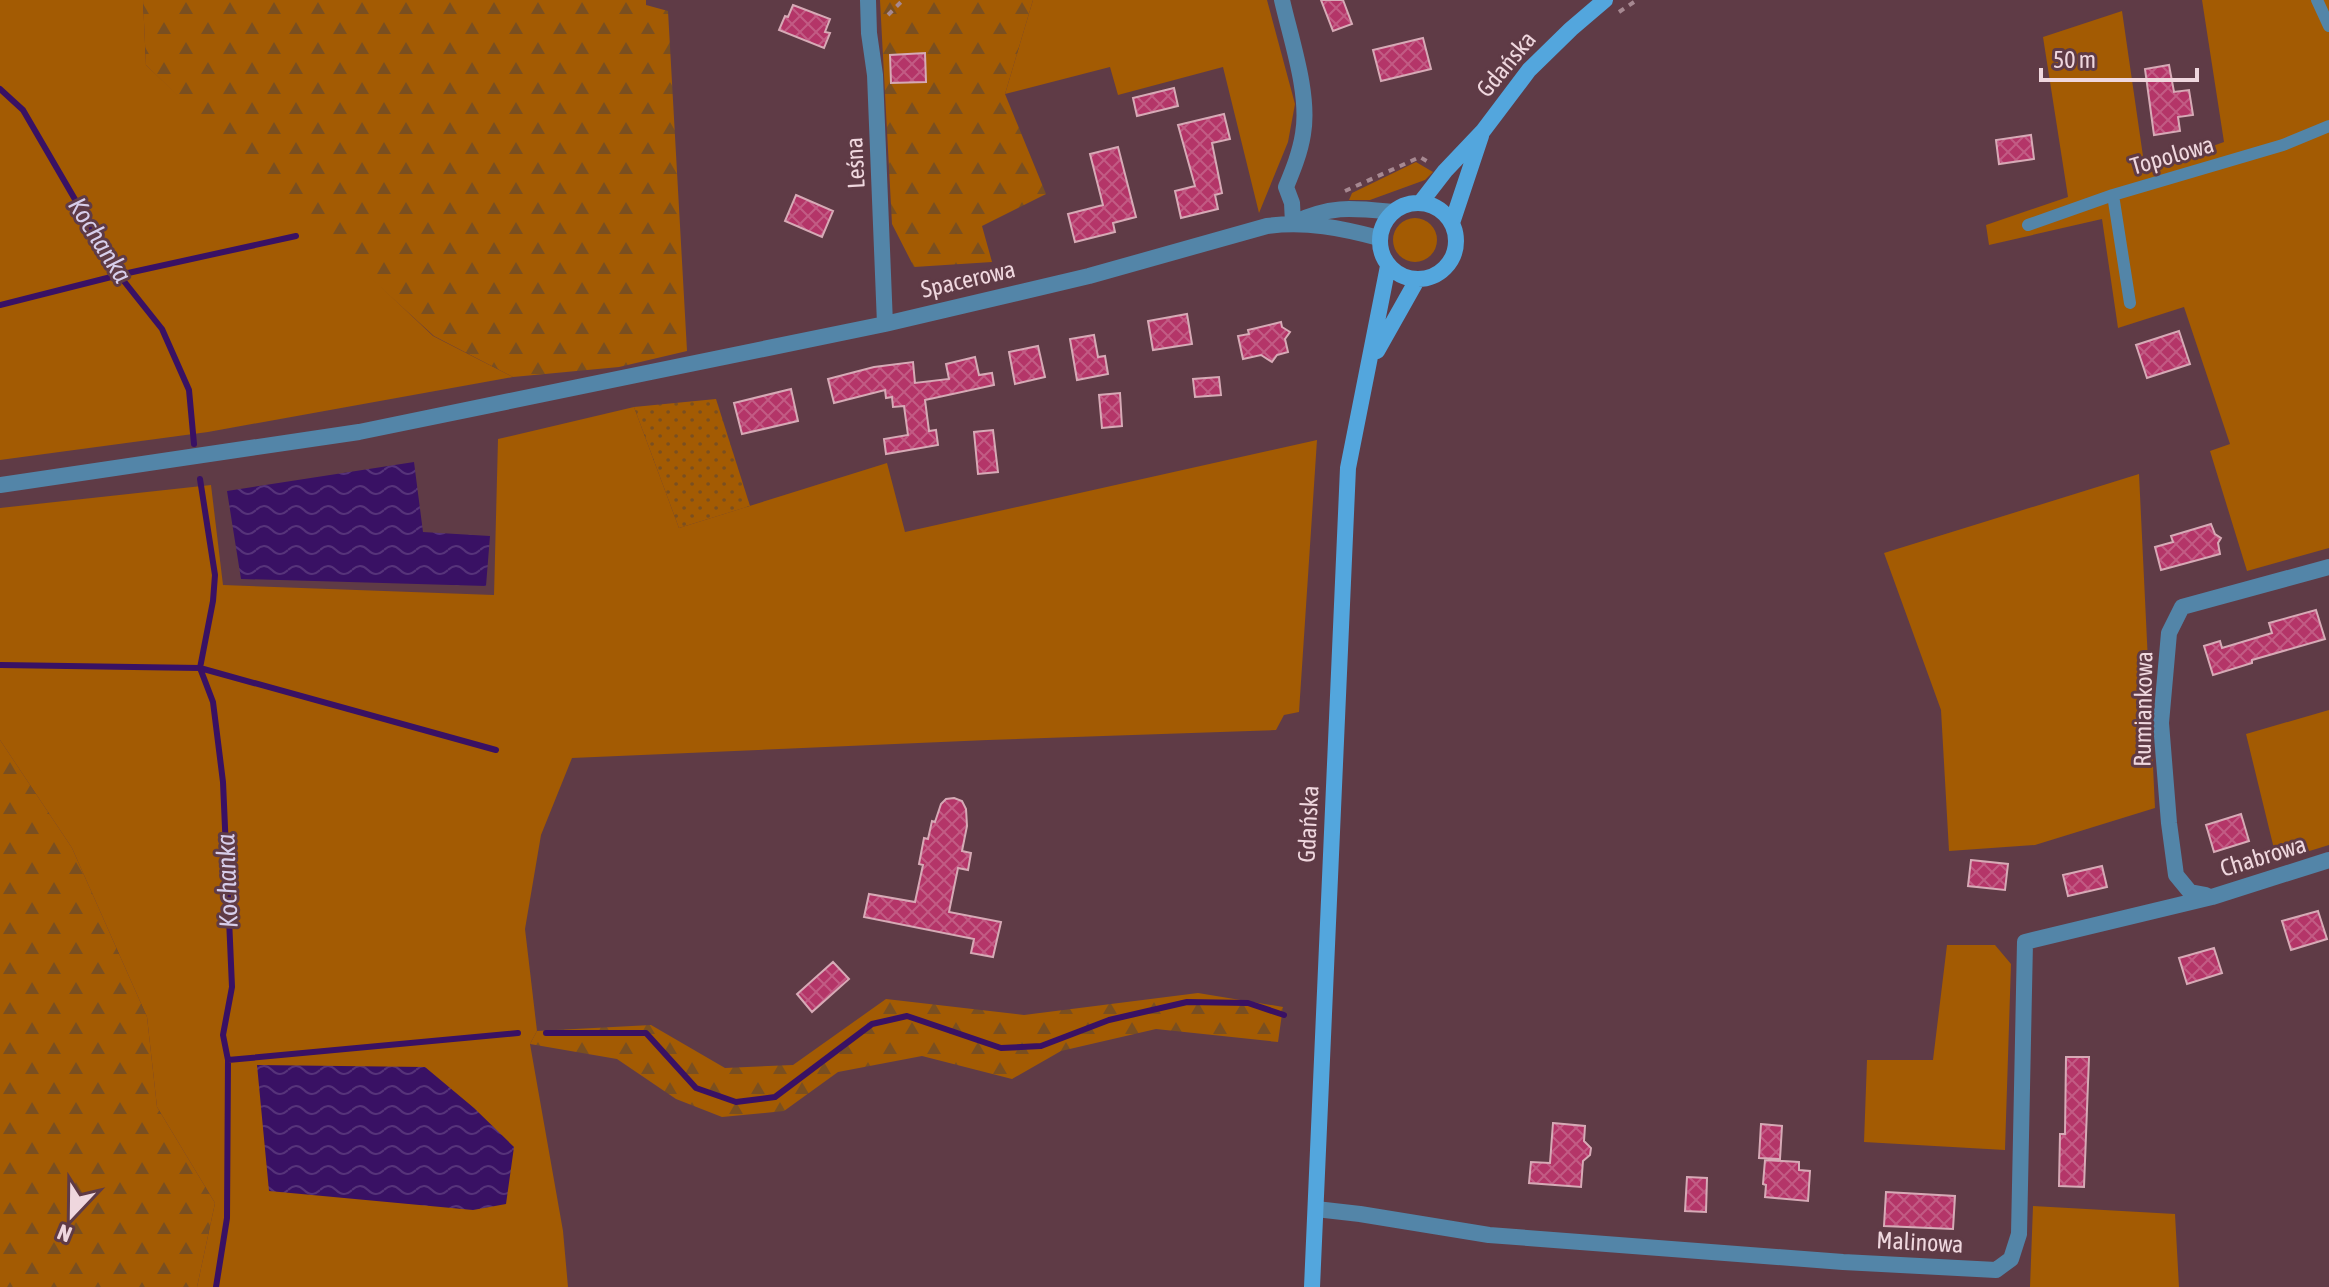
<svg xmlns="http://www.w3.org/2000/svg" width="2329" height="1287" font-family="'Asap Condensed',sans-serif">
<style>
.green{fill:#a35b03}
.forest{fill:url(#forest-firs)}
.garden{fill:url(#garden-dots)}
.water{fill:url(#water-waves)}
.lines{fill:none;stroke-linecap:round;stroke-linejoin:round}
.stream{stroke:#391164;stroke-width:6}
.building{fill:url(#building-cross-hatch);stroke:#d6aab6;stroke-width:2}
.path{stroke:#a68891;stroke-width:4;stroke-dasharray:6 6;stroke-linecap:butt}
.lane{stroke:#5385a8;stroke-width:12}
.street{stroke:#5385a8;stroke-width:16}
.secondary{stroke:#53a6dd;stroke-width:16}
.labels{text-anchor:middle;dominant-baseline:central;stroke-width:6;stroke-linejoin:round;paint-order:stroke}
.street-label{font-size:24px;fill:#efd7de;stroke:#5f3b46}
.water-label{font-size:26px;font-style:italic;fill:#d7ceea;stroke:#5f3b46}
</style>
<defs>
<pattern id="forest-firs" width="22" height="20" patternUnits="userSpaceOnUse" patternTransform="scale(2)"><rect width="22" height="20" fill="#a35b03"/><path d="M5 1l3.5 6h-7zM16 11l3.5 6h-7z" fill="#7a4f20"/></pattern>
<pattern id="garden-dots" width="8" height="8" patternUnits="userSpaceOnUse" patternTransform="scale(2)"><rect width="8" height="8" fill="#a35b03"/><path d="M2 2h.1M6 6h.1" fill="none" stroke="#7a4f20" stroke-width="1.8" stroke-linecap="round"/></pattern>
<pattern id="water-waves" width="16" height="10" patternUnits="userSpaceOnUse" patternTransform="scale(2)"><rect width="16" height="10" fill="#391164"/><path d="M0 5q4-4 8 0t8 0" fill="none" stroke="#56337a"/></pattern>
<pattern id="building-cross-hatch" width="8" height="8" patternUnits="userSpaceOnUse" patternTransform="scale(2)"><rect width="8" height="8" fill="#b43568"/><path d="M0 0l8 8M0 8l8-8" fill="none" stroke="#c25b84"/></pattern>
</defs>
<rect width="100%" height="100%" fill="#5f3b46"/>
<path class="green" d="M0,0H143L146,65L433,336L513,377L208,432L0,460Z
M1033,0H1267L1295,104L1288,142L1259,213L1223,67L1118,95L1110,67L1005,94Z
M2202,0H2329V548L2247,571L2210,451L2230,444L2184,307L2118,328L2102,219L1989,245L1986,225L2068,197L2043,37L2122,11L2145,170L2224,142Z
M1416,162L1433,172L1425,180L1370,200H1349L1352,193Z
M1393 240a22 22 0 1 1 44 0a22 22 0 1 1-44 0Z
M634,407L679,528L887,463L905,532L1317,440L1299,712L1284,715L1276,730L988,740L572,758L541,835L525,929L537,1031L530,1044L563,1231L568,1287H197L215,1203L157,1107L147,1017L72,848L0,740V508L211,485L223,585L494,595L498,439Z
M2139,474L2155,808L2035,845L1949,851L1941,710L1884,553Z
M2329,710V845L2277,861L2246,734Z
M1947,945H1995L2011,964L2005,1150L1864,1142L1867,1060H1933Z
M2033,1206L2175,1214L2179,1287H2030Z"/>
<path class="forest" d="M143,0H646V5L668,11L687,351L619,367L513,377L434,336L285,200L146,65Z
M880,0H1033L1005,94L1046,194L982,226L992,262L914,267L892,224Z
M0,740L72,848L147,1017L157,1107L215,1203L197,1287H0Z
M1198,993L1283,1007L1278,1042L1156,1029L1061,1051L1012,1079L922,1056L838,1072L784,1111L722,1117L676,1099L617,1059L530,1044L537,1031L651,1025L725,1068L793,1065L886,999L1024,1015Z"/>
<path class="garden" d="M716,399L750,506L679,528L634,407Z"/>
<path class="water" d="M414,462L423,532L490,536L486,586L241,579L227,491Z
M257,1065L425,1067L474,1108L514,1147L506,1204L473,1210L269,1191Z"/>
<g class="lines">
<path class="stream" d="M0,89L23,110L119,275L162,329L189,390L194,444
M0,305L119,275L296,236
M200,479L215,575L213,601L200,668L213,702L223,782L232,987L223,1035L228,1060L227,1218L216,1287
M1,665L200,668L496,750
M546,1033H646L696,1088L736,1102L775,1097L872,1024L907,1016L1001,1048L1041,1046L1109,1020L1187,1002L1248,1003L1284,1015
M228,1060L518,1033"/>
</g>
<path class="building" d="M1321,0H1343L1352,24L1333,31Z
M793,5L830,19L825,32L830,33L824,48L779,30L785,16L788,17Z
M1423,38L1431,69L1381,81L1373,50Z
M925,53L926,82L891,83L890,55Z
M2169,65L2174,92L2189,90L2193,115L2178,117L2180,131L2154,135L2145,69Z
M1174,88L1178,106L1137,116L1133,98Z
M1224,114L1230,139L1212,143L1222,193L1215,195L1218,209L1181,218L1175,191L1195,186L1178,125Z
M2031,135L2034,159L1999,164L1996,140Z
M1118,147L1136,217L1113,223L1115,232L1075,242L1068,214L1103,205L1090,154Z
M796,195L833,211L822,237L785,221Z
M1187,314L1192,344L1153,350L1148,321Z
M1281,322L1282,327L1290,332L1285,339L1288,352L1277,355L1272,362L1261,355L1243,359L1238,336L1249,334L1248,330Z
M2179,331L2190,364L2147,378L2136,345Z
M1094,335L1098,357L1105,356L1108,374L1077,380L1070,339Z
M1038,346L1045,377L1015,384L1009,352Z
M975,357L979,375L992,373L994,385L925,400L929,431L936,430L938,445L886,454L884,439L908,435L904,406L893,407L892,397L886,398L885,390L834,403L828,379L874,367L913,362L915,383L949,379L946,364Z
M1219,377L1221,395L1195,397L1193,379Z
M791,389L798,421L742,434L734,403Z
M1120,393L1122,426L1102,428L1099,395Z
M993,430L998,472L978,474L974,432Z
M2211,524L2215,534L2221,538L2218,543L2220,554L2161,570L2155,547L2173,542L2171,536Z
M2316,610L2325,639L2252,660V663L2213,675L2204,646L2220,641L2222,648L2272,633L2269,623Z
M954,798L962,801L966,809L967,826L962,851L971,853L968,870L958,868L949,912L1001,922L993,957L971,953L974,939L864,917L869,894L915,902L923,865L919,864L924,838L928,839L932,821L935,822L941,804L946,799Z
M2241,814L2249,841L2214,852L2206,825Z
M1971,860L2008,864L2005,890L1968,886Z
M2102,866L2107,887L2068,896L2063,875Z
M2318,911L2327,939L2291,950L2282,921Z
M2214,948L2222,973L2187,984L2179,958Z
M833,962L849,979L812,1012L797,994Z
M2066,1057H2089L2084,1187L2059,1186L2060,1134H2065Z
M1553,1123L1585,1126L1584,1141L1591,1148L1590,1155L1583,1161L1581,1187L1529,1183L1531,1162L1550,1163Z
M1761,1124L1782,1126L1780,1159L1759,1158Z
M1765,1160L1799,1162V1170L1810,1171L1808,1201L1765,1197L1766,1185L1763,1184Z
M1687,1177L1707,1178L1706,1212L1685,1211Z
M1886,1192L1955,1196L1953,1229L1884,1226Z"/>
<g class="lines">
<path class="path" d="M1619,12L1637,0
M888,15L903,0
M1345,191L1420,157L1430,163"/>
<path class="lane" d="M2317,0L2329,26
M2113,195L2130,303
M2028,225L2113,195L2283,145L2329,126"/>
<path class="street" d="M868,0L869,33L875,75L885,324
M1282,0C1291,40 1310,94 1303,134C1300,153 1293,170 1286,187L1292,203L1293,223
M1293,223C1331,205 1352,208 1393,212
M0,485L359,432L651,372L885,324L1089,276L1267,226C1307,221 1341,228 1379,238
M2206,895L2190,892L2176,875L2169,823L2161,723L2169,633L2182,607L2329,567
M1316,1209L1360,1214L1489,1235L1843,1262L1996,1270L2011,1259L2019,1234L2025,942L2212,897L2329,860"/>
<path class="secondary" d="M1421,202L1445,171L1483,131L1529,70L1571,29L1605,0
M1380 241a38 38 0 1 1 76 0a38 38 0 1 1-76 0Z
M1452,223L1481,136
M1377,351L1417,280
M1312,1287L1348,468L1388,266"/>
</g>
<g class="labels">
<g class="street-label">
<text transform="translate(1506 64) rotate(-50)">Gdańska</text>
<text transform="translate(2172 155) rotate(-16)">Topolowa</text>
<text transform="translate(855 163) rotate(-93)">Leśna</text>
<text transform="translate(968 279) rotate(-13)">Spacerowa</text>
<text transform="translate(2143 709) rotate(-89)">Rumiankowa</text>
<text transform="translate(1308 824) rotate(-87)">Gdańska</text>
<text transform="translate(2263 856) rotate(-17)">Chabrowa</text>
<text transform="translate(1920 1242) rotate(3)">Malinowa</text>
</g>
<g class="water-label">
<text transform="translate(100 240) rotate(58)">Kochanka</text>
<text transform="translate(227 881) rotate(-92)">Kochanka</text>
</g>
</g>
<g transform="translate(72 1215) rotate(202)" stroke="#5f3b46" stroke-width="6" paint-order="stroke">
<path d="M0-6L14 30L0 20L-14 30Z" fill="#efd7de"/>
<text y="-12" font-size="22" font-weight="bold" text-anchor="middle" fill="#efd7de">N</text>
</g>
<path d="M2041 68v12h156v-12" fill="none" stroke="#efd7de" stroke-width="4"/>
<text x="2053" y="68" font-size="24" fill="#efd7de" stroke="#5f3b46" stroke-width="6" paint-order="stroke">50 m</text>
</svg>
